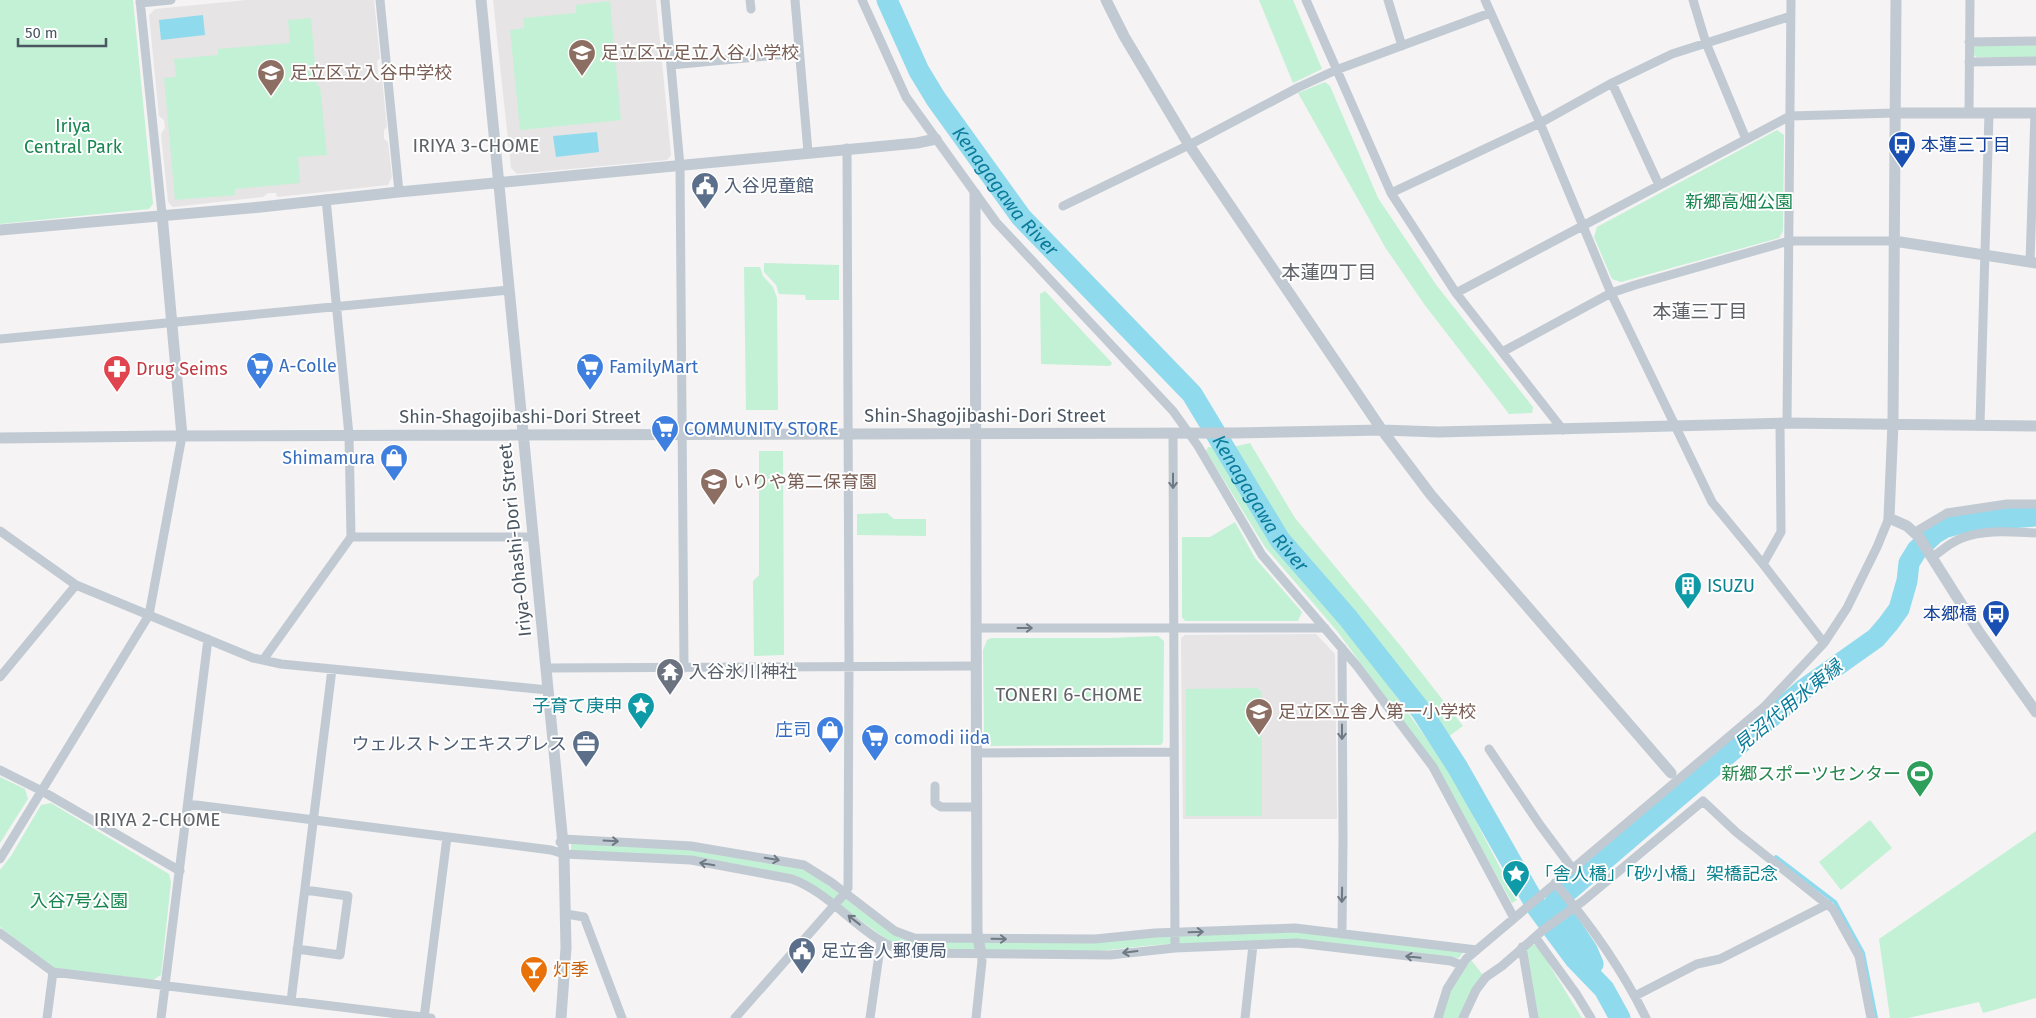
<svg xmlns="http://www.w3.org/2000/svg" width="2036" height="1018" font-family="'Fira Sans','Noto Sans JP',sans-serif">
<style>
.education{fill:#e6e4e5}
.green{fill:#c3f1d5}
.water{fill:#90daee}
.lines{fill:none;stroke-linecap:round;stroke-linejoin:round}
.stream{stroke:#90daee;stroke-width:4}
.river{stroke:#90daee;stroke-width:21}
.minor{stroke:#c1cad2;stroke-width:9}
.tertiary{stroke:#c1cad2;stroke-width:11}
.oneway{stroke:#6e7983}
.labels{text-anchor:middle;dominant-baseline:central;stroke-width:4;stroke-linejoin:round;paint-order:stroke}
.education-label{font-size:18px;fill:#785e54;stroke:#fff;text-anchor:start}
.park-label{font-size:18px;fill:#17864f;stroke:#fff}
.transit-label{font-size:18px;fill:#164399;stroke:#fff;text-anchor:start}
.service-label{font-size:18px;fill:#4e5e75;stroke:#fff;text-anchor:start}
.shop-label{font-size:18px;fill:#366cbe;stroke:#fff;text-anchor:start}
.health-label{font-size:18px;fill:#be3a42;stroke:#fff;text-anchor:start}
.street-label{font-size:18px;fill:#4a5661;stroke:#fff}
.culture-label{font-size:18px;fill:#0d838f;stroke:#fff;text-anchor:start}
.worship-label{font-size:18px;fill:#5b616d;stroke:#fff;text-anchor:start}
.leisure-label{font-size:18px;fill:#27864d;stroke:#fff;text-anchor:end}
.food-label{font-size:18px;fill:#c56008;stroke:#fff;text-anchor:start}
.neighbourhood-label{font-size:19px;fill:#5f6368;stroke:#fff}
.water-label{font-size:19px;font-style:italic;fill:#0c7c9b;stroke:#fff}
</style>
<rect width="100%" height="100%" fill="#f5f3f3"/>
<path class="education" d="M247,0H374L380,58L377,61L378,75L382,78L387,127L384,130V139L388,142L392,177L388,185L277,197L276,193H268L263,197L173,207L168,202L161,134L165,128L164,120L159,116L149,15L155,9Z
M493,0H656L671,155L667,160L517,174L511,168Z
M1316,634L1335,654L1337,819H1183L1181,638L1185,635Z"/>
<path class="green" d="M0,0H133L153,204L149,209L0,224Z
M1259,0H1293L1322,69L1293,83Z
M610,1L621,120L520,130L510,30L524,28L523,18L576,13V5Z
M311,18L317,86H320L327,155L298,157L300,183L235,189V195L175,200L164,78L176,77L174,59L218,55V49L290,43L288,20Z
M2036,45V57H1976L1974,55L1973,48L1975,46Z
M1325,82L1330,86L1378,198L1437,286L1533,407L1532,413L1509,414L1424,304L1385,247L1298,93Z
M1777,130L1784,135L1783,231L1779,238L1621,282L1612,279L1594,237L1597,227Z
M764,263L839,265V300H806L805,295L779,294L776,285L764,272Z
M744,267H760L763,276L773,287L777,298L778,410H746Z
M1045,291L1112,363L1110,366L1041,364L1040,294Z
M1250,443L1295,518L1403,649L1463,726L1448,737L1428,705L1298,547L1283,528L1233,447Z
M1208,447L1218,448L1274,540L1342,621L1449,770L1517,900L1512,903L1435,764L1337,631L1265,547L1206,451Z
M759,451H783L784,655L754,656L753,581L759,575Z
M887,513L894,519H926V536L857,535V514Z
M1235,522L1255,558L1302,612L1298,621H1185L1182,617V537H1210Z
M1158,636L1164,641L1163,742L1161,745L988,746L984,740L983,650L987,640L991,638H1109Z
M1257,688L1262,692V816H1186V689Z
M0,777L25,789L28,799L0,843Z
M51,803L169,874L171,882L161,975L153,980L53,968L0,927V870L11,856L41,805Z
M1870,820L1892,848L1841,890L1819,862Z
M2036,831V998L1983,1013L1979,1002L1908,1018H1890L1879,939Z
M571,842L693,849L794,866L811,873L890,932L901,938L914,941L1154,937L1294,931L1464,951L1459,958L1295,940L1154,945L1099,951L914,950L897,947L807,881L794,875L692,857L571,851Z
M1532,945H1537L1582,1018H1538L1526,950Z
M1471,960L1483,975L1460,1018H1441L1451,989Z"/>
<path class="water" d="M203,15L205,35L161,40L159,20Z
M597,132L599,152L556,157L553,136Z"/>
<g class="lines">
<path class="stream" d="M1776,857L1835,902L1863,953L1876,1018"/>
<g class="river">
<path id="s1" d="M887,0L919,71L936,99L1021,217L1192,394L1280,540L1348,618L1422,712L1458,768L1538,909L1575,959L1604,989L1620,1018"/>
<path d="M1593,964L1587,950L1555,902L1804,689L1876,638L1888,624L1899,609L1907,581L1909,563L1917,550L1934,534L1944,528L1969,521L2036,516"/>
</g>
<path class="minor" d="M140,0L162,214
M380,0L399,192
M665,0L680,166L684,668
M750,0L751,9
M795,0L808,152
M862,0L906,97L996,222L1173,411L1198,446L1262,555L1357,666L1433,767L1514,918
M1306,0L1391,193L1456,293L1563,430
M1388,0L1402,46
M1485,0L1540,123L1611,293L1712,502L1763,564L1824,643
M1693,0L1706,43L1746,139
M140,3L171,0
M1969,42L2036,41
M1969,62L2036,61
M671,65L799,53
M1612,83L1659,185
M1969,113L1970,0
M1391,193L1540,123L1612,83L1672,54L1791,16
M1063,206L1189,145L1299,87L1336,70L1490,13
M2030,262L2035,113
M1456,293L1790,116L1895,113
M0,339L509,290
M1502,352L1611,293L1635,285L1789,241H1894
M1787,423L1791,0
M1980,424L1989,113
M1173,433L1175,948
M0,531L76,585L253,658L281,664L548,690
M1915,532L1947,513L2007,504H2036
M351,537H533
M1933,557C1942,550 1951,542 1962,538C1985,529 2012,532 2036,533
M1763,564L1781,532L1780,424
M976,628H1325
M1342,648L1343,840L1342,934
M263,660L351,537L349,435L326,199
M546,668L976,666
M0,677L76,585
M1489,749L1540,825L1572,868
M977,753L1174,752
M0,770L42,791L180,871
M935,786V803L941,807H977
M188,804L551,850L564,854L691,860L792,879C836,895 866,945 912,953L1110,955L1175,948L1297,943L1451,961L1461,965
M560,842L563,839L691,846L804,865L831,882L895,931L914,938L1095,939L1155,933L1295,928L1477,950
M0,859L149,615L182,436
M1555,883C1590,924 1622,969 1646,1018
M566,914L584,917L622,1018
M0,933L53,972L47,1018
M1535,937L1577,995L1591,1018
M1522,947L1534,1018
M297,949L340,955L348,896L305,890
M53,972L431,1018
M1635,996L1697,964L1720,959L1828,904
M291,1001L332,669
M161,1018L208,639
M424,1018L447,837
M735,1018L845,893L848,888L849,658L847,148
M870,1018L881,941
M976,1018L982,961L981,954
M1245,1018L1253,945
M1438,1018L1447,989L1466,959L1764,707L1824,643L1847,608L1877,547L1889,518
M1463,1018L1476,990L1486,977L1502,966L1543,930L1583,901L1703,801L1736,832L1833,909L1859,956L1871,1018"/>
<path class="tertiary" d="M481,0L564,854L566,948L561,1018
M1106,0L1124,36L1189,145L1382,430L1431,495L1671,773
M1896,0L1893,423L1889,518L1907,526L1919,537L1979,632L2036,712
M1895,113H2036
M975,194L977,932L981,954
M162,214L182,436
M0,230L261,207L399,192L917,143L936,139
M1894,241L2036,263
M0,438L165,436L1235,433L1382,430L1438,432L1787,423L2036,426"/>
</g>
<defs><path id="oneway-shaft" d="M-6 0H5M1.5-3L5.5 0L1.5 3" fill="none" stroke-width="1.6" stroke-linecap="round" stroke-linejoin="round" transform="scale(1.25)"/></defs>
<g class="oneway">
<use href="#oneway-shaft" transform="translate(1173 481) rotate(90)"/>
<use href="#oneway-shaft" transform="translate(1025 628)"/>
<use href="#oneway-shaft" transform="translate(1342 732) rotate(90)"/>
<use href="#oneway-shaft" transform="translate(611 841) rotate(3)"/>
<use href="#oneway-shaft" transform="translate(772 859) rotate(10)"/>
<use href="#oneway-shaft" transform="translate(707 864) rotate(-170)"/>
<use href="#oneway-shaft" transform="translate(1342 895) rotate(91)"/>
<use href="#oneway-shaft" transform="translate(854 920) rotate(-142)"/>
<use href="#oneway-shaft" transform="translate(1196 932) rotate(-2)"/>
<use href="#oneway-shaft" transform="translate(999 939) rotate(1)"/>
<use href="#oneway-shaft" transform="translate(1130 952) rotate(173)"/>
<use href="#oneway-shaft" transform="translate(1413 957) rotate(-174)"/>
</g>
<defs>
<symbol id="school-pin" viewBox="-11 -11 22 30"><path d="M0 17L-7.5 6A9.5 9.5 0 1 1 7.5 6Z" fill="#8d6e63" stroke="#fff"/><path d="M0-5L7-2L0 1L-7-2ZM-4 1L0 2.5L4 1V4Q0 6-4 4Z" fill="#fff"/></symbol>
<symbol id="bus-pin" viewBox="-11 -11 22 30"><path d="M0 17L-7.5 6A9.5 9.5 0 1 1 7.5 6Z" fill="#1a4fb4" stroke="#fff"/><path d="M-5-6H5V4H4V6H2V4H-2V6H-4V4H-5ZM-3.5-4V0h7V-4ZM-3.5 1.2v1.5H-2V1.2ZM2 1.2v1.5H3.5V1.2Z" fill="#fff"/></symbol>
<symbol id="civic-pin" viewBox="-11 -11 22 30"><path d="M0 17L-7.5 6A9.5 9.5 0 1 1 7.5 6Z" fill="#5c6f8a" stroke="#fff"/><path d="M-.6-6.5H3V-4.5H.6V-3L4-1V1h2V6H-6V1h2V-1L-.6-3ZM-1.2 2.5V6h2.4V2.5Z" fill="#fff"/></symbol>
<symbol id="supermarket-pin" viewBox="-11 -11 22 30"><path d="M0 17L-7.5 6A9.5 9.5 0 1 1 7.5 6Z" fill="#3f7fe0" stroke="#fff"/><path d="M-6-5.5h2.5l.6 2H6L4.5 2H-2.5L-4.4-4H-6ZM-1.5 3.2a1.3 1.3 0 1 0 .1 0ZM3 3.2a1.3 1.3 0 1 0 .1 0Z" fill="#fff"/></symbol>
<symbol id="pharmacy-pin" viewBox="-11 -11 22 30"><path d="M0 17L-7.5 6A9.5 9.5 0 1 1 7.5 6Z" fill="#e0444e" stroke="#fff"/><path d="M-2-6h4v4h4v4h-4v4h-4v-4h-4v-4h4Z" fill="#fff"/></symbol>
<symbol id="shop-pin" viewBox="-11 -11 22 30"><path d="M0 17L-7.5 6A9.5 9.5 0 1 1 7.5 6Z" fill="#3f7fe0" stroke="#fff"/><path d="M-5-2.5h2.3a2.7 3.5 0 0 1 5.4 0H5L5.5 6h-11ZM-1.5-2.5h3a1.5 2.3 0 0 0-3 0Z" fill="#fff"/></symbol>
<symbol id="building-pin" viewBox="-11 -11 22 30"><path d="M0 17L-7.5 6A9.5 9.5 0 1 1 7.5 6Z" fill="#0f9aa8" stroke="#fff"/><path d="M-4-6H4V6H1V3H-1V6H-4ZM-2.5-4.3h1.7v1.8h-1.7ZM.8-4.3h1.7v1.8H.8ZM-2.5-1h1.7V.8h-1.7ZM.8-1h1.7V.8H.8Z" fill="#fff"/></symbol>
<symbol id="temple-pin" viewBox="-11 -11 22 30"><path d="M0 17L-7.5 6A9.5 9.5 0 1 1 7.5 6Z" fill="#6b7280" stroke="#fff"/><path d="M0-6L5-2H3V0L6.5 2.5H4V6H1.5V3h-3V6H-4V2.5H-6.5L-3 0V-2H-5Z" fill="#fff"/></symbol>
<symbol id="sight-pin" viewBox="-11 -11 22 30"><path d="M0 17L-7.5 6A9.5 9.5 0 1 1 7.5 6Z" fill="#0f9aa8" stroke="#fff"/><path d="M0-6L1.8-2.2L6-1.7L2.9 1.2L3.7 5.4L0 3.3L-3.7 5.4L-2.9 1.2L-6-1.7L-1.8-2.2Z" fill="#fff"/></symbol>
<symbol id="office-pin" viewBox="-11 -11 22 30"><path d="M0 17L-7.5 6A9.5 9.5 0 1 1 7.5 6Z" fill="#5c6f8a" stroke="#fff"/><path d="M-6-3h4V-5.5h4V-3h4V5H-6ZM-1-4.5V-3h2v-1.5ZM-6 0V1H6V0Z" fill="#fff"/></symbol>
<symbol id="stadium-pin" viewBox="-11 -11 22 30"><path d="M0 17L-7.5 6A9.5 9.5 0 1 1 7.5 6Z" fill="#2e9e5b" stroke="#fff"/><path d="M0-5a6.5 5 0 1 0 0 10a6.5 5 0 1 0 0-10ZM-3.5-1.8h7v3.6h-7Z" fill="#fff"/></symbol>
<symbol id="bar-pin" viewBox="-11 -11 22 30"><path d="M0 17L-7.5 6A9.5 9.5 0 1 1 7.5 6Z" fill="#e8710a" stroke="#fff"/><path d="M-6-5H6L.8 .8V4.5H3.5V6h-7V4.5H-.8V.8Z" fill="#fff"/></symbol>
</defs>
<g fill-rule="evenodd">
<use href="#school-pin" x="566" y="37" width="32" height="43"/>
<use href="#school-pin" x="255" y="57" width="32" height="43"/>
<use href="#bus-pin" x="1886" y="129" width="32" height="43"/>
<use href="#civic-pin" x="689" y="170" width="32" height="43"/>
<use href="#supermarket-pin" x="244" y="350" width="32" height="43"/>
<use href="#supermarket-pin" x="574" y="351" width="32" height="43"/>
<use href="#pharmacy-pin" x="101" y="353" width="32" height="43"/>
<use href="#supermarket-pin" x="649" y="413" width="32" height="43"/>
<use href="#shop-pin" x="378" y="442" width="32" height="43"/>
<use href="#school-pin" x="698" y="466" width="32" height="43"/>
<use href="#building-pin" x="1672" y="570" width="32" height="43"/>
<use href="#bus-pin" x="1980" y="598" width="32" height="43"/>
<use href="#temple-pin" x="654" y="656" width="32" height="43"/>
<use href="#sight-pin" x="625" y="690" width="32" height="43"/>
<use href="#school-pin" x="1243" y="696" width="32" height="43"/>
<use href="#shop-pin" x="814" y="714" width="32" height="43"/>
<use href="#supermarket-pin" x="859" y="722" width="32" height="43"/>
<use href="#office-pin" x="570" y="728" width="32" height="43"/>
<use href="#stadium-pin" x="1904" y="758" width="32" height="43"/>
<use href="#sight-pin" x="1500" y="858" width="32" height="43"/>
<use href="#civic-pin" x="786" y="935" width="32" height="43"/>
<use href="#bar-pin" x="518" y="954" width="32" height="43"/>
</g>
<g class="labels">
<g class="education-label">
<text x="601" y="53">足立区立足立入谷小学校</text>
<text x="290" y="73">足立区立入谷中学校</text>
<text x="733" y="482">いりや第二保育園</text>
<text x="1278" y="712">足立区立舎人第一小学校</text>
</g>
<g class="park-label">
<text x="73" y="126">Iriya<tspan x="73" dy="21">Central Park</tspan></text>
<text x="1739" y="202">新郷高畑公園</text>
<text x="79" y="901">入谷7号公園</text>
</g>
<g class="transit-label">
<text x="1921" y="145">本蓮三丁目</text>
<text x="1977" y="614" text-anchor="end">本郷橋</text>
</g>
<g class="service-label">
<text x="724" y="186">入谷児童館</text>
<text x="567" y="744" text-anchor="end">ウェルストンエキスプレス</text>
<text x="821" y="951">足立舎人郵便局</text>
</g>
<g class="shop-label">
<text x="279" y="366">A-Colle</text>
<text x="609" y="367">FamilyMart</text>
<text x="684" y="429">COMMUNITY STORE</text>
<text x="375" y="458" text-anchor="end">Shimamura</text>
<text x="811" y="730" text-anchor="end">庄司</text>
<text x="894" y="738">comodi iida</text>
</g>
<g class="health-label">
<text x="136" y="369">Drug Seims</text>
</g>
<g class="street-label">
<text x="985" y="416">Shin-Shagojibashi-Dori Street</text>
<text x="520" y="417">Shin-Shagojibashi-Dori Street</text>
<text transform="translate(515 540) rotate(-96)">Iriya-Ohashi-Dori Street</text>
</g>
<g class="culture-label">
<text x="1707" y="586">ISUZU</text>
<text x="622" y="706" text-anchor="end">子育て庚申</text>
<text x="1535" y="874">「舎人橋」「砂小橋」架橋記念</text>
</g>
<g class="worship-label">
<text x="689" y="672">入谷氷川神社</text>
</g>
<g class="leisure-label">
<text x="1901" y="774">新郷スポーツセンター</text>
</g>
<g class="food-label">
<text x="553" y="970">灯季</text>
</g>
<g class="neighbourhood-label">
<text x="476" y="145">IRIYA 3-CHOME</text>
<text x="1329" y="272">本蓮四丁目</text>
<text x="1700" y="311">本蓮三丁目</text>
<text x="1069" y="694">TONERI 6-CHOME</text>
<text x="157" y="819">IRIYA 2-CHOME</text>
</g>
<g class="water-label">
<text stroke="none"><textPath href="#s1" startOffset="226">Kenagagawa River</textPath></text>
<text stroke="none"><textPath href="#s1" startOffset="631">Kenagagawa River</textPath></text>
<text transform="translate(1788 706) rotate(-39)">見沼代用水東縁</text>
</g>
</g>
<path d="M18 38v8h88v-8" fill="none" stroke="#4a5661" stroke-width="2.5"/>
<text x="25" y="38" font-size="15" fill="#4a5661" stroke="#ffffff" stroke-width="4" paint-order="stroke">50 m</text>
</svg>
